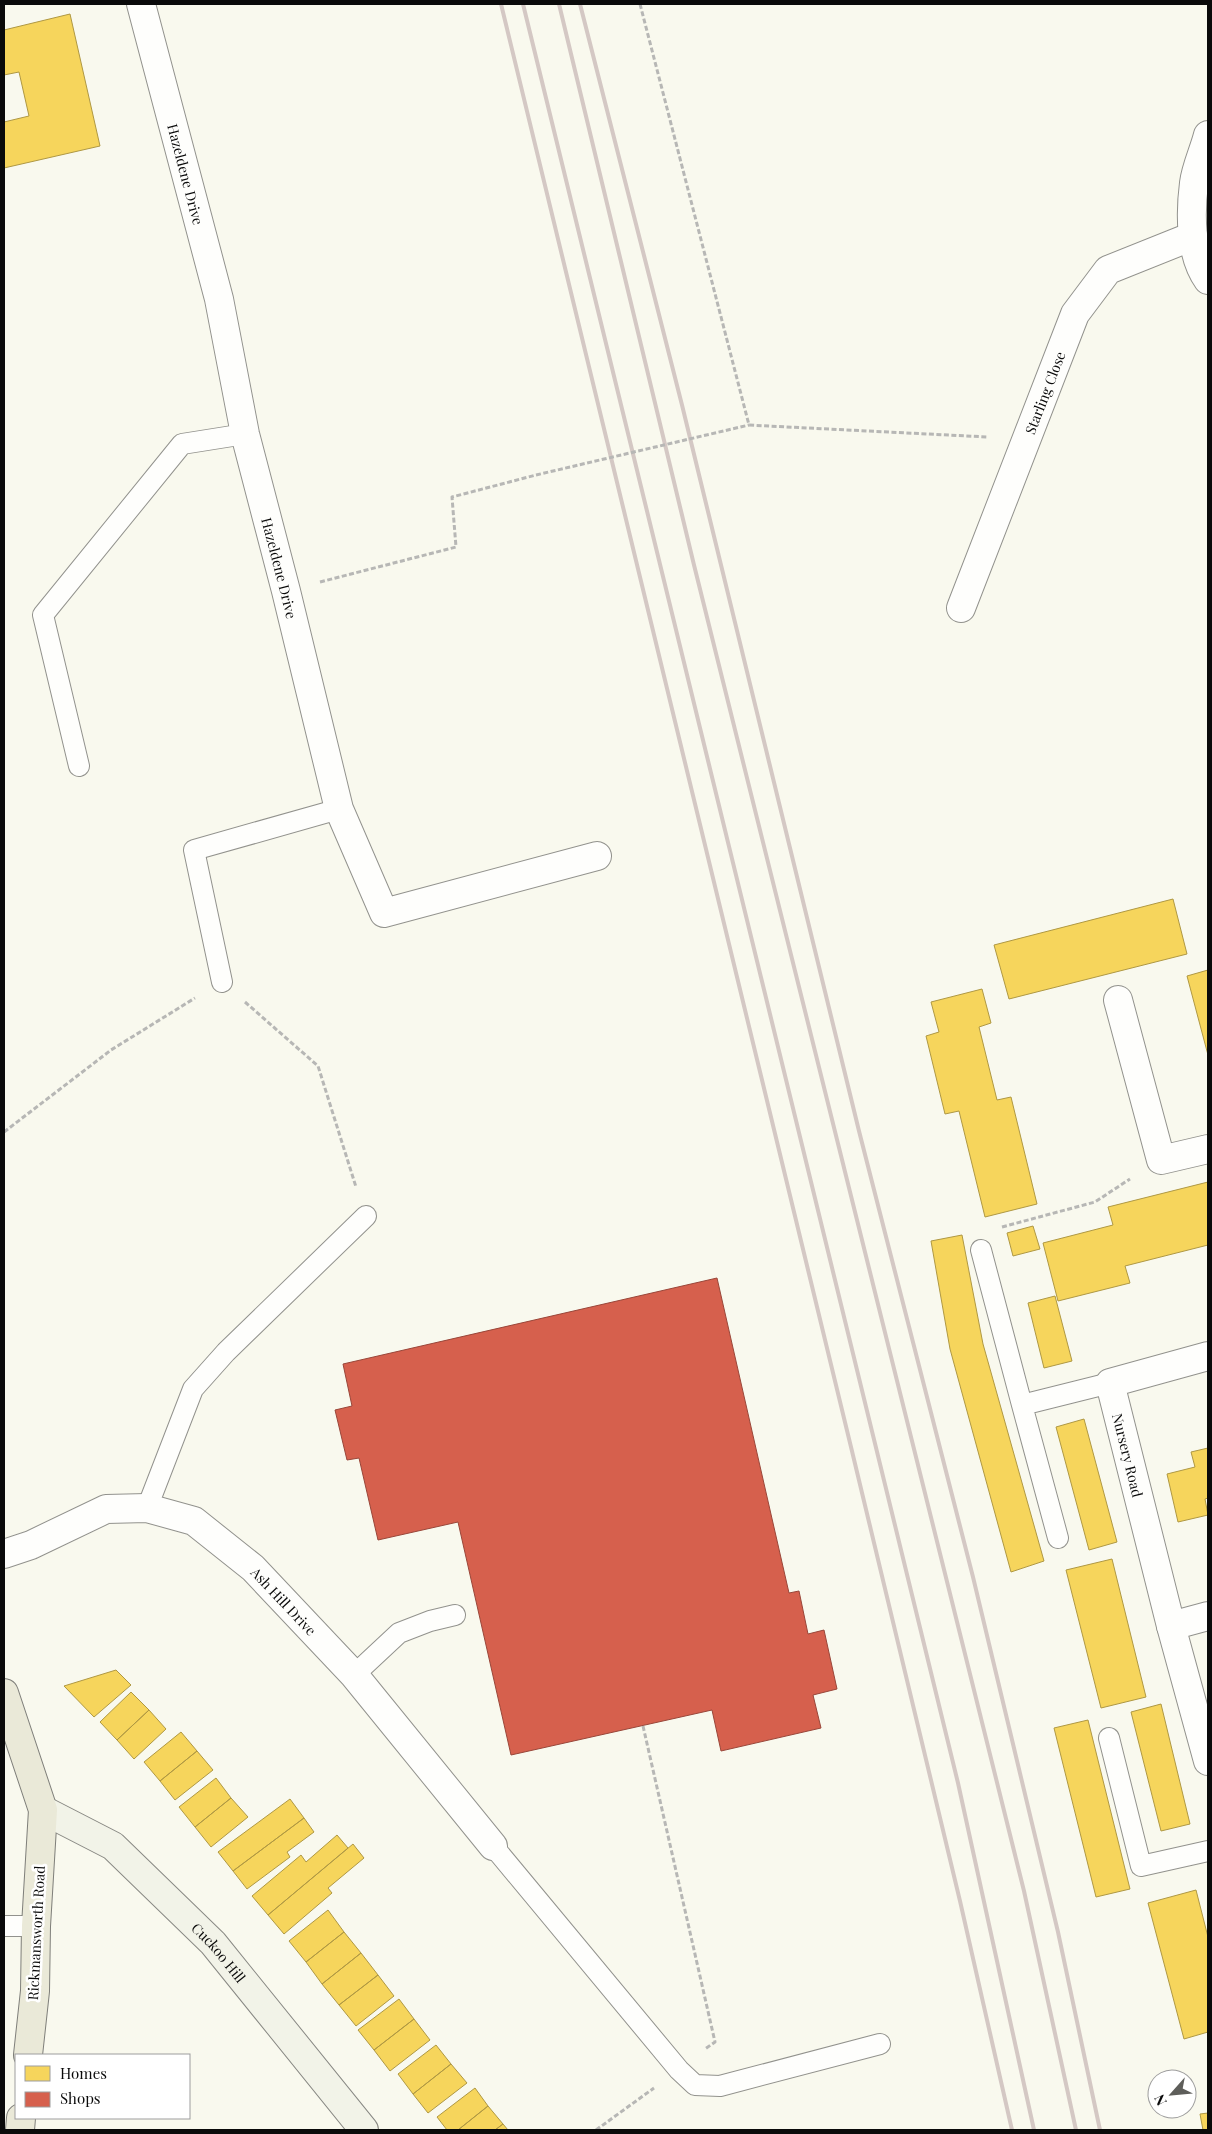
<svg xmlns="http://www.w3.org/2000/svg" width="1212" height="2134" font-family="'Playfair Display',serif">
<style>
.homes{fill:#f6d55c;stroke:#af9843}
.shops{fill:#d6604d;stroke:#994639}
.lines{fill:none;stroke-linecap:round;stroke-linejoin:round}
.lane-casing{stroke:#92928d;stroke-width:22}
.street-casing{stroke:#92928d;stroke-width:30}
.secondary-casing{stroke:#888883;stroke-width:30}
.primary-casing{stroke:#7f7f7a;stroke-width:30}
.path{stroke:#b7b7b5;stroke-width:3;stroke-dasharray:5 2.5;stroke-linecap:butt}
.lane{stroke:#fefefc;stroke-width:20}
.street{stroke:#fefefc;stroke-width:28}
.secondary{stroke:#f2f3e8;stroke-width:28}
.primary{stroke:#eae9d8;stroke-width:28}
.rail{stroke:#d4c8c4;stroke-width:4}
.path-bridge{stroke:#b7b7b5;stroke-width:3;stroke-dasharray:5 2.5;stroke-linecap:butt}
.labels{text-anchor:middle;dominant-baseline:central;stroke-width:5;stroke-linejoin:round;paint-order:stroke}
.street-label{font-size:14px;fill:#0a0a0a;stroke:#fff}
</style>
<rect width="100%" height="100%" fill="#f9f9ee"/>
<path class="homes" d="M70,14L100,146L4,168V122L29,116L19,72L4,75V30Z
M1173,899L1187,954L1009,999L994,945Z
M1208,970V1055L1187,976Z
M982,989L991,1023L979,1027L997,1100L1011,1097L1037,1204L985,1217L959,1111L945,1114L926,1036L939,1032L931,1002Z
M1208,1182V1245L1125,1266L1130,1283L1058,1301L1043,1243L1113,1225L1108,1207Z
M1033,1226L1040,1249L1013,1256L1007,1233Z
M962,1235L983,1344L1044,1561L1011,1572L950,1349L931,1241Z
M1055,1296L1072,1361L1044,1368L1028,1303Z
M1084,1419L1117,1542L1089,1550L1056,1427Z
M1208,1448V1498L1205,1499L1208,1515L1178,1522L1167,1474L1195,1467L1191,1452Z
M1112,1559L1146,1697L1101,1708L1066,1570Z
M116,1670L131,1685L94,1717L64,1686Z
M131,1692L149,1710L117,1740L100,1722Z
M1161,1704L1190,1824L1161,1831L1131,1712Z
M149,1710L166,1729L134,1759L117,1740Z
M1088,1720L1130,1889L1096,1897L1054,1728Z
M181,1732L197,1751L160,1781L144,1762Z
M197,1751L213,1770L175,1800L160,1781Z
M216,1778L231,1798L195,1827L179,1807Z
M231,1798L248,1817L211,1847L195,1827Z
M290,1799L304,1818L233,1871L218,1852Z
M304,1818L314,1832L287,1852L290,1857L247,1889L233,1871Z
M337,1835L348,1848L268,1915L252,1896L301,1855L306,1862Z
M353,1844L364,1858L328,1888L332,1893L284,1934L268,1915Z
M1196,1890L1208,1937V2032L1184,2039L1148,1903Z
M328,1910L344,1932L306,1962L289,1941Z
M344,1932L361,1953L322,1984L306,1962Z
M361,1953L378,1975L339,2005L322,1984Z
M378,1975L394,1996L356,2026L339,2005Z
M399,1999L414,2019L374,2050L358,2030Z
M414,2019L430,2040L390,2071L374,2050Z
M436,2045L451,2064L413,2094L398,2074Z
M451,2064L467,2083L428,2113L413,2094Z
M475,2088L488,2106L458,2130H447L437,2117Z
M488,2106L503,2124L495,2130H458Z
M1208,2113V2130H1203L1200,2114Z
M503,2124L508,2130H495Z"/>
<path class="shops" d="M717,1278L789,1593L799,1591L808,1634L824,1630L837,1689L813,1695L821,1728L721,1751L712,1710L511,1755L458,1522L378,1540L359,1458L347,1460L335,1410L352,1406L343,1364Z"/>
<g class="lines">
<defs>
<path id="lane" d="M79,766L43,615L182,444L245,434
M222,982L194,850L339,809
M981,1250L1022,1405
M147,1508L193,1389L226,1352L366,1216
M1058,1538L1022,1405L1110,1383
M354,1675L399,1633L430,1621L455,1615
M1109,1738L1141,1866L1208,1851
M493,1846L679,2070L695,2085L720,2086L880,2044
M4,1926H36"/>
<g id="street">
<path id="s1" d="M141,4L219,299L245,434L286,591L339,809L384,913L597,856"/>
<path d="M1208,135C1204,151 1196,167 1194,183C1190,214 1190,255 1208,280"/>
<path id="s2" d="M961,608L1075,314L1108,270L1193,236"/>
<path d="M1118,1000L1161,1160L1208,1149"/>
<path id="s3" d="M1208,1356L1110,1383L1171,1626L1208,1761"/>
<path id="s4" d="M4,1554L31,1545L106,1509L147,1508L194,1521L253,1568L354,1675L493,1846"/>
<path d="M1171,1626L1208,1616"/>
</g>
<g id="secondary">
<path id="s5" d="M43,1810L113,1846L213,1943L364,2130"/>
</g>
<path id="primary" d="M4,1693L43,1810L36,1926L35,1991L28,2055
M20,2130L21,2118"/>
</defs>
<use href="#lane" class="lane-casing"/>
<use href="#street" class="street-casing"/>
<use href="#secondary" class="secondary-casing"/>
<use href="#primary" class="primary-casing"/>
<path class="path" d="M640,4L749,425L988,437
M320,582L456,547L452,497L536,475
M245,1002L318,1066L356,1187
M4,1132L111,1050L195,998
M1002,1227L1095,1202L1130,1179
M643,1726L715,2042L705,2049
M596,2130L654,2088"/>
<use href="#lane" class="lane"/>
<use href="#street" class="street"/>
<use href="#secondary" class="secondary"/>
<use href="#primary" class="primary"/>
<path class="rail" d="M501,4L851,1447L960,1901L1012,2130
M523,4L958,1783L1034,2130
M559,4L694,565L1024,1891L1076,2130
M580,4L682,405L859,1131L973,1577L1058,1932L1100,2130"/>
<path class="path-bridge" d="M536,475L749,425"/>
</g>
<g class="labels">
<g class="street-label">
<text stroke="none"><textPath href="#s1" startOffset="176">Hazeldene Drive</textPath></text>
<text stroke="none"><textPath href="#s2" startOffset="231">Starling Close</textPath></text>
<text stroke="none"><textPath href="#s1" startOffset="581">Hazeldene Drive</textPath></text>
<text stroke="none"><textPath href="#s3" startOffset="176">Nursery Road</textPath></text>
<text stroke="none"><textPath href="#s4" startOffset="322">Ash Hill Drive</textPath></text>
<text transform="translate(36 1933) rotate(-87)">Rickmansworth Road</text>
<text stroke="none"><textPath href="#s5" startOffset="229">Cuckoo Hill</textPath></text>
</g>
</g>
<rect width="1212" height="2134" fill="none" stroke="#0a0a0a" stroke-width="10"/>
<rect x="15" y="2054" width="175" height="65" fill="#ffffff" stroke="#9d9d9d"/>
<rect x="25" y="2066" width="25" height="15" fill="#f6d55c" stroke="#9d9d9d"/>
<text x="60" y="2079" font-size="15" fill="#0a0a0a">Homes</text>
<rect x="25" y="2092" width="25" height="15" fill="#d6604d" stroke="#9d9d9d"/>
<text x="60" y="2104" font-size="15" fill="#0a0a0a">Shops</text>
<g transform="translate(1172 2094) rotate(243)"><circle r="24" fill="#ffffff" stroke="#9d9d9d"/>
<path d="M0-4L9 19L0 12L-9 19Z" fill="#5e5e5a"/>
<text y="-8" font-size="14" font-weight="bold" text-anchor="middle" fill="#0a0a0a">N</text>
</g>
</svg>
